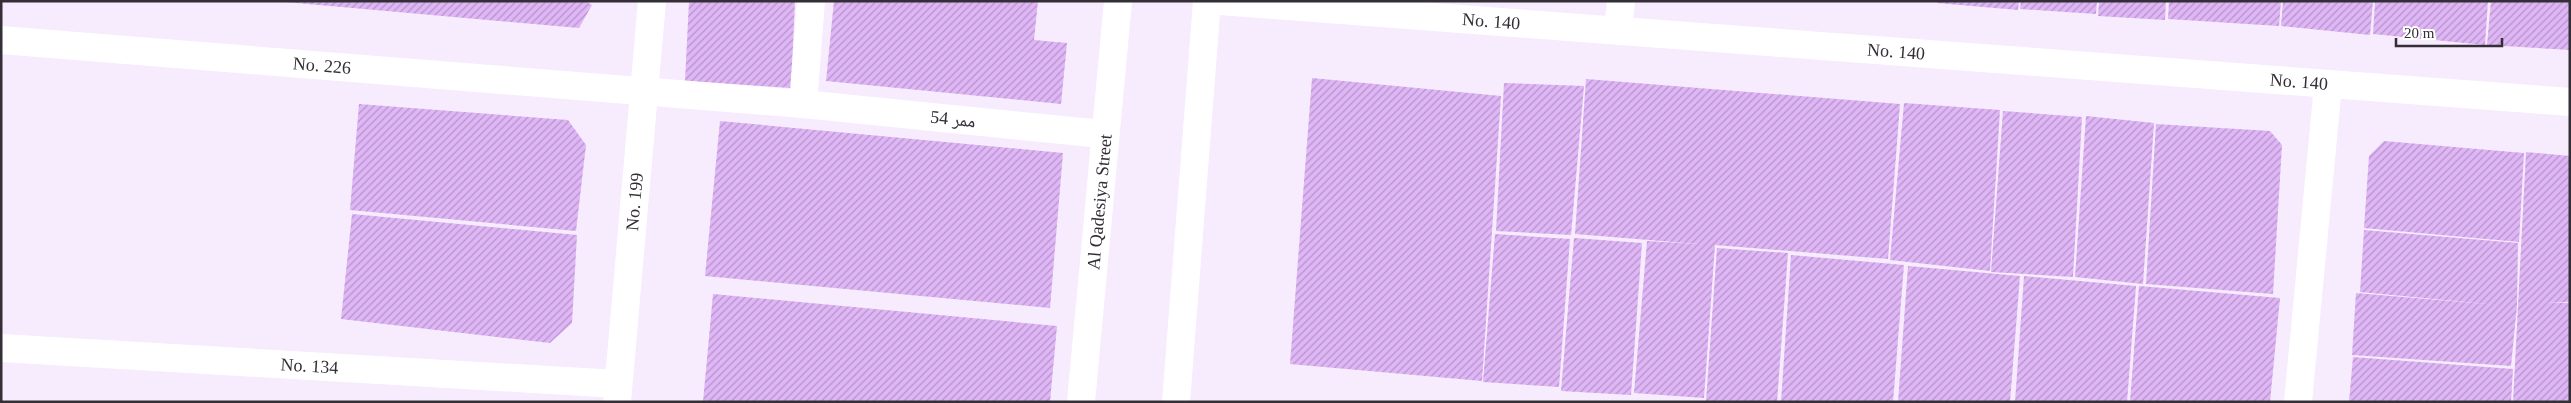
<svg xmlns="http://www.w3.org/2000/svg" width="2571" height="403" font-family="'Times New Roman','Noto Naskh Arabic',serif">
<style>
.building{fill:url(#building-hatch)}
.lines{fill:none;stroke-linecap:round;stroke-linejoin:round}
.minor{stroke:#fff;stroke-width:28}
.labels{text-anchor:middle;dominant-baseline:central;stroke-width:4;stroke-linejoin:round;paint-order:stroke}
.street-label{font-size:18px;fill:#342e37;stroke:#fff}
</style>
<defs>
<pattern id="building-hatch" width="6" height="6" patternUnits="userSpaceOnUse" patternTransform="scale(1.25)"><rect width="6" height="6" fill="#dfb6f6"/><path d="M-1 1l2-2M0 6l6-6M5 7l2-2" fill="none" stroke="#b694c8"/></pattern>
</defs>
<rect width="100%" height="100%" fill="#f7ebfe"/>
<path class="building" d="M274,1H585L592,5L579,28Z
M689,1H795L791,88L685,81Z
M834,1H1038L1034,40L1067,43L1061,104L826,81Z
M1937,1H2019L2018,10L1937,3Z
M2021,1H2097L2096,14L2020,9Z
M2099,1H2166L2165,20L2098,16Z
M2169,1H2281L2279,26L2168,19Z
M2283,1H2373L2370,35L2281,26Z
M2375,1H2488L2485,45L2373,34Z
M2491,1H2570V50L2487,45Z
M1312,78L1501,96L1482,381L1290,364Z
M1586,79L1900,104L1888,259L1715,245L1704,398L1634,393L1647,241L1698,244L1575,234Z
M1504,83L1584,86L1571,235L1496,231Z
M1904,103L2000,110L1990,271L1890,260Z
M359,104L568,120L586,145L576,231L350,210Z
M2003,111L2082,117L2073,277L1991,272Z
M2086,116L2154,123L2143,284L2075,277Z
M720,121L1063,153L1050,308L705,276Z
M2156,124L2270,131L2282,145L2273,294L2146,284Z
M2384,141L2524,153L2519,242L2364,228L2369,156Z
M2526,152L2570,156V302H2546L2570,303V402H2513Z
M352,214L577,235L572,323L550,343L341,319Z
M2364,230L2518,243L2517,306L2511,366L2352,355L2356,293L2498,305L2360,292Z
M1495,234L1570,239L1559,387L1483,382Z
M1574,238L1642,243L1631,395L1561,391Z
M1717,248L1788,253L1777,402L1706,401Z
M1791,255L1904,265L1893,402H1781Z
M1908,266L2020,276L2010,402H1898Z
M2024,276L2136,286L2127,402H2015Z
M2139,286L2280,298L2270,402H2130Z
M713,294L1057,326L1050,402H703Z
M2353,357L2513,369L2511,402H2349Z"/>
<g class="lines">
<g class="minor">
<path id="s1" d="M1220,1L2570,102"/>
<path d="M1618,31L1621,1"/>
<path id="s2" d="M1,40L803,104L1102,134"/>
<path d="M803,104L811,1"/>
<path id="s3" d="M1,348L618,384"/>
<path id="s4" d="M617,402L652,1"/>
<path id="s5" d="M1081,402L1118,1"/>
<path d="M1176,402L1207,1"/>
<path d="M2298,402L2328,85"/>
</g>
</g>
<g class="labels">
<g class="street-label">
<text stroke="none"><textPath href="#s1" startOffset="272">No. 140</textPath></text>
<text stroke="none"><textPath href="#s1" startOffset="678">No. 140</textPath></text>
<text stroke="none"><textPath href="#s2" startOffset="322">No. 226</textPath></text>
<text stroke="none"><textPath href="#s1" startOffset="1082">No. 140</textPath></text>
<text transform="translate(953 119) rotate(6)">ممر 54</text>
<text stroke="none"><textPath href="#s4" startOffset="201">No. 199</textPath></text>
<text stroke="none"><textPath href="#s5" startOffset="201">Al Qadesiya Street</textPath></text>
<text stroke="none"><textPath href="#s3" startOffset="309">No. 134</textPath></text>
</g>
</g>
<rect width="2571" height="403" fill="none" stroke="#342e37" stroke-width="5"/>
<path d="M2396 38v8h106v-8" fill="none" stroke="#342e37" stroke-width="2.5"/>
<text x="2404" y="38" font-size="15" fill="#342e37" stroke="#ffffff" stroke-width="4" paint-order="stroke">20 m</text>
</svg>
